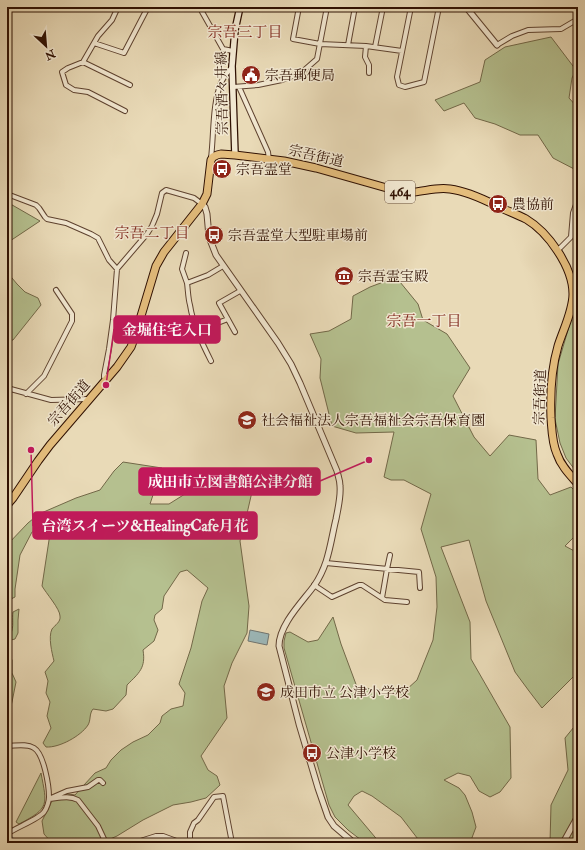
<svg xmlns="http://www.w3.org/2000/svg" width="585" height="850" font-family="'IM FELL Double Pica','Noto Serif JP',serif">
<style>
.green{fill:#b5c08f;stroke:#726848}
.water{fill:#9cb8b9;stroke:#707570}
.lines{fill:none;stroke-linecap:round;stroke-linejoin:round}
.river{stroke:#9cb8b9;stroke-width:9}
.minor-casing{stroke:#5e422f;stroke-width:6}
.tertiary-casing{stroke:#5e422f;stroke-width:7}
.secondary-casing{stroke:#2f1002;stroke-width:8}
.trunk-casing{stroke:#2f1002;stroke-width:9}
.minor{stroke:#f1e7d0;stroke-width:4}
.tertiary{stroke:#f1e7d0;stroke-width:5}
.secondary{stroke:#f1e7d0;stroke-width:5.5}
.trunk{stroke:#e4bd7c;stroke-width:7}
.labels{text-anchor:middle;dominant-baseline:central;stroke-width:3;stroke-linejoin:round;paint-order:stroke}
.shield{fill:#f1e7d0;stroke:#695040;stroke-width:1}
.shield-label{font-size:13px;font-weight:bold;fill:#2f1002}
.poi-label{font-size:14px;fill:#2f1002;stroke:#f1e7d0;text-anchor:start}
.street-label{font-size:14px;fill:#2f1002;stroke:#f1e7d0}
.neighbourhood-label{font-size:15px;fill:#7a1f14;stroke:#f1e7d0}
.leader{fill:none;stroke:#c2185b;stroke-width:1.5}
.callout-dot{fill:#c2185b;stroke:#f1e7d0;stroke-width:1.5}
.callout{fill:#c2185b;stroke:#c2185b;stroke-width:1.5}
.callout-label{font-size:15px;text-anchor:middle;font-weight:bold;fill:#fff}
</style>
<rect width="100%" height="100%" fill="#e9dab7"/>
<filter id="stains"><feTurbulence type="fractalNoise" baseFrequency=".005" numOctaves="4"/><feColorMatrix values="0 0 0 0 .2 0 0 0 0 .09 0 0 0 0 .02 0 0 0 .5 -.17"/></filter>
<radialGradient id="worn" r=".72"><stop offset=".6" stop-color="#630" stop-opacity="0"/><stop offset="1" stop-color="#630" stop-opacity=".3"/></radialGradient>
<path class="green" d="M551,37L576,70L572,78L569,98L578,108V171L553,158L538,135H520L495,124L475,118L464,103L444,111L435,100L480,82L485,60L505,47Z
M7,202L40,221L7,243Z
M7,272L17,284L25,292L38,298L41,305L13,340L7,341Z
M386,281L400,282L418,304L423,320L447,334L470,368L453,396L474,437L490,456L509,435L536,440L538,479L550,495L571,487L578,494V533L565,546L578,553V672L542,708L529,691L515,672L486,601L469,540L441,547L470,622L471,659L510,727L511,778L500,792L490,797L479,791L470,776L458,773L444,780L459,788L465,795L472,812L476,827L470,843H421L401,817L372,796L362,791L354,796L348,805L380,843H365L348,830L335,817L329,805L284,648V641L286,633L290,632L308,642L318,640L333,617L341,644L357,687L379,690H406L417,680L433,640L437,607L436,577L421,529L431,494L404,480H391L384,477L394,432L356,433L332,426L320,378L321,359L310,334L329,331L351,319L353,296L370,287Z
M578,311V474L566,458L560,443L555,419L558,364L573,313Z
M123,462L162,468L150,504H169L185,494L207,487L224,474L254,483L246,518L240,541L249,606L247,633L232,663L224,686L227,718L201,756L208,770L217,776L220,785L206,798L191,802L173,805L143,820L117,836L101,843H52L44,834L42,821L54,797L62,793L75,795L84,785L95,773L106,768L111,760L121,750L133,742L148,735L160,723L162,716L171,709L183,706L185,693L179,684L191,648L202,601L208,588L187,570L180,572L164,596L162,609L155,615L154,620L158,630L154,641L143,650C146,668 139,673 127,685L126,695L113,709L106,711L93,709C89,714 91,720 88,725C81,736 59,748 46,747L43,743L51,728L47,716L50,702L46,693L48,681L45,672L54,661C52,653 48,637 52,629C55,625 61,622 60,616C60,609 46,593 42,586L51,527L32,532L20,555L15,589V597L7,601V545L28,523L39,514L76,498L100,490L114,471Z
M19,609L18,620V633L15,639L7,641V635L11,633C14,627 12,619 13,612Z
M7,654L9,655L12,660V673L16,682L12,702L7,722Z
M578,722V843H550L551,805L568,770L565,738Z
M41,773C47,805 50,808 19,824L16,822Z"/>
<path class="water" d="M250,630L269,634L267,645L248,641Z"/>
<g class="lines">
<path class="river" d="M7,837L12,843"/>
<defs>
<path id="minor" d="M118,7L112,20L98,36L83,62L68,68L62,72L66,85L74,90L88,92L125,111
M196,7L201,10L223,49L233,51
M299,7L293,39L320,44L366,46L402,51
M411,7L397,77L399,85L405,87L424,82L439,7
M94,43L124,53L148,7
M348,45L355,7
M497,45L512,36L528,30L561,29L578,19
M366,46L365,57L369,65V73
M375,47L383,7
M83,62L130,85
M233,87L258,85L282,80L301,73L317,59L327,7
M239,87L268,152L269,160
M211,158C214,134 212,105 221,83C224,76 228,72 232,67
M7,194L36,205L39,208L45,217L47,219L66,223L91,234L98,238L109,260L117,269
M557,251L571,237L573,213L578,199
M186,253L182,269L187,283
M197,331L228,319
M235,332L219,303L240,291
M211,361C202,343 193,325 190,305C188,298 188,290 187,283L208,275L223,266
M106,379L104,377V375L109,349L113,320L117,269L147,234L152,226L157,214L162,193L166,190L194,198L202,204
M7,388L51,400L89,399
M26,394L44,376L72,321V314L56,290
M326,563L419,572L420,588
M314,585L332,597L359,585H362L385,600L407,602
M382,598L387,569L390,555
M7,746C16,746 26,743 34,748C44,754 49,786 49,797C49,801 47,808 44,812C39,819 15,828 7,834
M51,798L67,791L88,787L98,780H100L103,783
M49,799C59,798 69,795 78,800L98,826L105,841L107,843
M134,843L156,836H163L182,843
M190,843V832L194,823L198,820L214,797L223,796L232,843"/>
<path id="tertiary" d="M466,7L497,45
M202,204L205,207L207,214L209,237L216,255L278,343L291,364L300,383L337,471C338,476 340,480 340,486C341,497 338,508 336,519C330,544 329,564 314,586C302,602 279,625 279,646L299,724L318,788L328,817L334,826L354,843
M563,843L578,816"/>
<path id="secondary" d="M235,155L232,66L235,30L240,7"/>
<path id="trunk" d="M7,505L13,498L38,461L50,445L117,367L131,347L135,336L156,266L164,252L202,204L207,194L211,160L213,157L217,155L221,154L235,155L284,161L316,168L401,192C405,192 410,193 414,192C426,191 437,187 450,189C465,191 481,198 495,205C505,210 516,214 526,219C548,232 573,267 573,294C573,311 563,330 558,346C551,370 550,394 551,418C552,431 552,443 557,454C561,466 570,475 578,484"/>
</defs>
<use href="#minor" class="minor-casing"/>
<use href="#tertiary" class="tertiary-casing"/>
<use href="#secondary" class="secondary-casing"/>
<use href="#trunk" class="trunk-casing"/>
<use href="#minor" class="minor"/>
<use href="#tertiary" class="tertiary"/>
<use href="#secondary" class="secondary"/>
<use href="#trunk" class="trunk"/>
</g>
<defs>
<symbol id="civic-disc" viewBox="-11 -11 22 22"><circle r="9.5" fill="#8f2418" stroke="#f1e7d0"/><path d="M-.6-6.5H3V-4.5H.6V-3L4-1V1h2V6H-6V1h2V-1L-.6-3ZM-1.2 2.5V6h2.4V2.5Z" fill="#fff"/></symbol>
<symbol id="bus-disc" viewBox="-11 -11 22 22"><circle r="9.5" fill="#8f2418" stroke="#f1e7d0"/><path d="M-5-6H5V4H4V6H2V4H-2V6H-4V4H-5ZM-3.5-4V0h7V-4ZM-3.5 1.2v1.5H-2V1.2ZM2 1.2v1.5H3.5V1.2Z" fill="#fff"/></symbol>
<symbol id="museum-disc" viewBox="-11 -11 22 22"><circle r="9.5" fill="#8f2418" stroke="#f1e7d0"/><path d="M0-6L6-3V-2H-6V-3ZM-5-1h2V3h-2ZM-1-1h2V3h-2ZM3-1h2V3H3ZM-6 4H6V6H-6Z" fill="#fff"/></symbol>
<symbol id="school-disc" viewBox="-11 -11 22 22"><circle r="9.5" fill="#8f2418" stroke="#f1e7d0"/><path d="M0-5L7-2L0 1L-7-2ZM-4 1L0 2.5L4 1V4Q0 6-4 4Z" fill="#fff"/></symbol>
</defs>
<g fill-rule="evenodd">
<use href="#civic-disc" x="240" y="64" width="22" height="22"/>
<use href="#bus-disc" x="211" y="158" width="22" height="22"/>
<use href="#bus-disc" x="487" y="193" width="22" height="22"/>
<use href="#bus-disc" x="203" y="224" width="22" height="22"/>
<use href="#museum-disc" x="333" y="265" width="22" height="22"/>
<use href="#school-disc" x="236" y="409" width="22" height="22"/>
<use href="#school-disc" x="255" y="681" width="22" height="22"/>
<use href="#bus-disc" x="301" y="742" width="22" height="22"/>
</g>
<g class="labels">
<rect class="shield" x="385" y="181" width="30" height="22" rx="3"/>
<g class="shield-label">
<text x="400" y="192">464</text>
</g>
<g class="poi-label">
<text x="265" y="75">宗吾郵便局</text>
<text x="236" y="169">宗吾霊堂</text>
<text x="512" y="204">農協前</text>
<text x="228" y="235">宗吾霊堂大型駐車場前</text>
<text x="358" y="276">宗吾霊宝殿</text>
<text x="261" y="420">社会福祉法人宗吾福祉会宗吾保育園</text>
<text x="280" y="692">成田市立 公津小学校</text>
<text x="326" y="753">公津小学校</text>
</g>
<g class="street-label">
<text transform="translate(222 93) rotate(-91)">宗吾酒々井線</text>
<text transform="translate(316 156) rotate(13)">宗吾街道</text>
<text transform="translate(540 397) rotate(-88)">宗吾街道</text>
<text transform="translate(69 403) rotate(-49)">宗吾街道</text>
</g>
<g class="neighbourhood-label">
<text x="245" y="32">宗吾三丁目</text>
<text x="152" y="233">宗吾二丁目</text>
<text x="424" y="321">宗吾一丁目</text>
</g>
</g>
<path class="leader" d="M106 385L114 329M369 460L320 481M31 450L33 526"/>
<g class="callout-dot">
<circle cx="106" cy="385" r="4"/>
<circle cx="369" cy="460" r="4"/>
<circle cx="31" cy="450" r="4"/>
</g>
<g class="callout">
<rect x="114" y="316" width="106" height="27" rx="4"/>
<rect x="139" y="468" width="181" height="27" rx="4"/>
<rect x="33" y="512" width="224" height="27" rx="4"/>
</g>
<g class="callout-label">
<text x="167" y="335">金堀住宅入口</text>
<text x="230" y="487">成田市立図書館公津分館</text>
<text x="145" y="531">台湾スイーツ&amp;HealingCafe月花</text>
</g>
<rect width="585" height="850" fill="none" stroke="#e9dab7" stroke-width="24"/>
<rect x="8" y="8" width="569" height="834" fill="none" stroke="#2f1002" stroke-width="2"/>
<rect x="12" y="12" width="561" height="826" fill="none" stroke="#2f1002"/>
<g transform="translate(46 46) rotate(154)" stroke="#f1e7d0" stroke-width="3" paint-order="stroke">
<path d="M0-3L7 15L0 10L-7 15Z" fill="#2f1002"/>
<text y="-6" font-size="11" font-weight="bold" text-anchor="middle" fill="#2f1002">N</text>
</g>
<rect width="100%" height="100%" filter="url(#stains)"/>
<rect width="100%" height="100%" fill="url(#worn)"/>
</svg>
